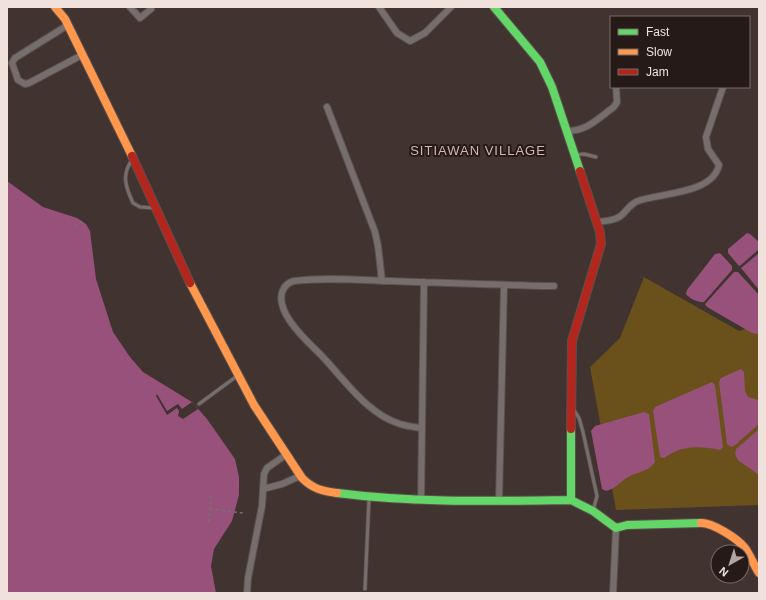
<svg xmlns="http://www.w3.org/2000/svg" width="766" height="600" font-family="Helvetica,sans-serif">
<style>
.green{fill:#6a501a}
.water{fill:#98517a}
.pier{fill:#403330}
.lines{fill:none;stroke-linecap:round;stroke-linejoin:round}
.lane-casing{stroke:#5b504d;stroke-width:4.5}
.street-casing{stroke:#5b504d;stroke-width:8}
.fast-casing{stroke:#5b504d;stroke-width:10}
.slow-casing{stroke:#5b504d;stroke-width:10}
.jam-casing{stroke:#5b504d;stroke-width:10}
.path{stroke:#78726f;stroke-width:1.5;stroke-dasharray:3 3;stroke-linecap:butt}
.lane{stroke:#756e6c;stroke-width:3}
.street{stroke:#756e6c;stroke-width:6}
.fast{stroke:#63d668;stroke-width:8}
.slow{stroke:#ff974d;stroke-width:8}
.jam{stroke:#b3261e;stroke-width:8}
.labels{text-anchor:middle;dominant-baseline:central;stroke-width:4;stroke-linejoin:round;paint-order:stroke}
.neighbourhood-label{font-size:13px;letter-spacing:1px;fill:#d5b6ae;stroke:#261a18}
</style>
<rect width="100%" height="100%" fill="#403330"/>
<path class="green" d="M644,277L739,331L759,324V505L616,510L590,367L620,338Z"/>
<path class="water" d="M7,181L43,207L77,218L86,224L90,231L96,279L113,332L130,357L143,372L192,402L207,419L235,459L239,477V495L232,521L214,549L211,566L216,593H7Z
M747,233L750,234L759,242V249L741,265L739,266L728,253V249Z
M720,253L732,266V270L704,302C698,303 689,298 686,294L687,290L715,254Z
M759,253V290L741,268Z
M734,272H738L759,295V334L752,333L707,307L705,304Z
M741,369L744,372L745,391L748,397L759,400V424L734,446L731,447L727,444L719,382L721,378Z
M712,382L715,385L723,447L720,450C699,446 683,445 664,458L660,457L653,411L655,407Z
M644,412L649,414L655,462C650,471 637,472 628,477C620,482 615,489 606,491L602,489L591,431L595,426Z
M759,429V475L738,460L735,454L736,449Z"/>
<path class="pier" d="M157,394L167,411L178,404L182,409L192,402L198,409L183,419L178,416L179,411L177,408L167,415L156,396Z"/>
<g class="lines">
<defs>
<path id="lane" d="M576,155L584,154L596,157
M132,160C121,175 126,188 133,203L140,207L155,208
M199,404L237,376
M574,410L579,418L583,432L597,496L593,511
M365,589L369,499"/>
<path id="street" d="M130,7L140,18L151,9
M379,7L397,33L410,41L425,33L451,7
M68,25L15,58L12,63L18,80L25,84L29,83L82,55
M327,107L375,232L378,246L382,281
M567,131C584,131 593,123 606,113C610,109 614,109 617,102L616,87
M598,222C604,221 613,221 619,217C626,213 629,204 638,201C660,193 713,194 719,165L708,149L706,137L723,87
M421,428C414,427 406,426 400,424C366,413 345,380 321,355C308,342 271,310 284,288C286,285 290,282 294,281C325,277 359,280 391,281C445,283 499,285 554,286
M263,489L282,484L300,476
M421,500L424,282
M499,501L504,285
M247,593L248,578L262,506L264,474L267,468L287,454
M613,593L616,528"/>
<path id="fast" d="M494,7L540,62L552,87L580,171
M571,429V500L593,511L616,528L627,525L701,523
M337,493C415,503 493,501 571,500"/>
<path id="slow" d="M55,7L65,19L132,156
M190,283L254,405L302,478C313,489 322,491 337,493
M701,523C713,523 737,538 745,548C750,555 754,565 759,573"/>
<path id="jam" d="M132,156L190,283
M571,429L572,341L601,244L600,232L580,171"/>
</defs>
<use href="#lane" class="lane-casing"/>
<use href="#street" class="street-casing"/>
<use href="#fast" class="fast-casing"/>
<use href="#slow" class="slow-casing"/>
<use href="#jam" class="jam-casing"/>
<path class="path" d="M75,226L82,221
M210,509L243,513
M209,522L211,494"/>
<use href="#lane" class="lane"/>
<use href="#street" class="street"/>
<use href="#fast" class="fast"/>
<use href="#slow" class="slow"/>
<use href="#jam" class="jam"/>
</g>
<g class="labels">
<g class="neighbourhood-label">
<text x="478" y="150">SITIAWAN VILLAGE</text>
</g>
</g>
<rect width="766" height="600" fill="none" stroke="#f1e1dd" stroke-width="16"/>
<rect x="610" y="16" width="140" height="72" fill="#261a18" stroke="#776a67"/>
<rect x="618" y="29" width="20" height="6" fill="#63d668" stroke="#776a67"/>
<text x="646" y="36" font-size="12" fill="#f1e1dd">Fast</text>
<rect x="618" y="49" width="20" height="6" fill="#ff974d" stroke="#776a67"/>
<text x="646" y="56" font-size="12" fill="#f1e1dd">Slow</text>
<rect x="618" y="69" width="20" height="6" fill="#b3261e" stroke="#776a67"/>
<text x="646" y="76" font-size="12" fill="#f1e1dd">Jam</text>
<g transform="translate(730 564) rotate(219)"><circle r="19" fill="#261a18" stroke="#776a67"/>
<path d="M0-3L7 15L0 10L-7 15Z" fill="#b3a4a0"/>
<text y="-6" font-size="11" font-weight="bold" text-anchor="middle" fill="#f1e1dd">N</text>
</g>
</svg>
